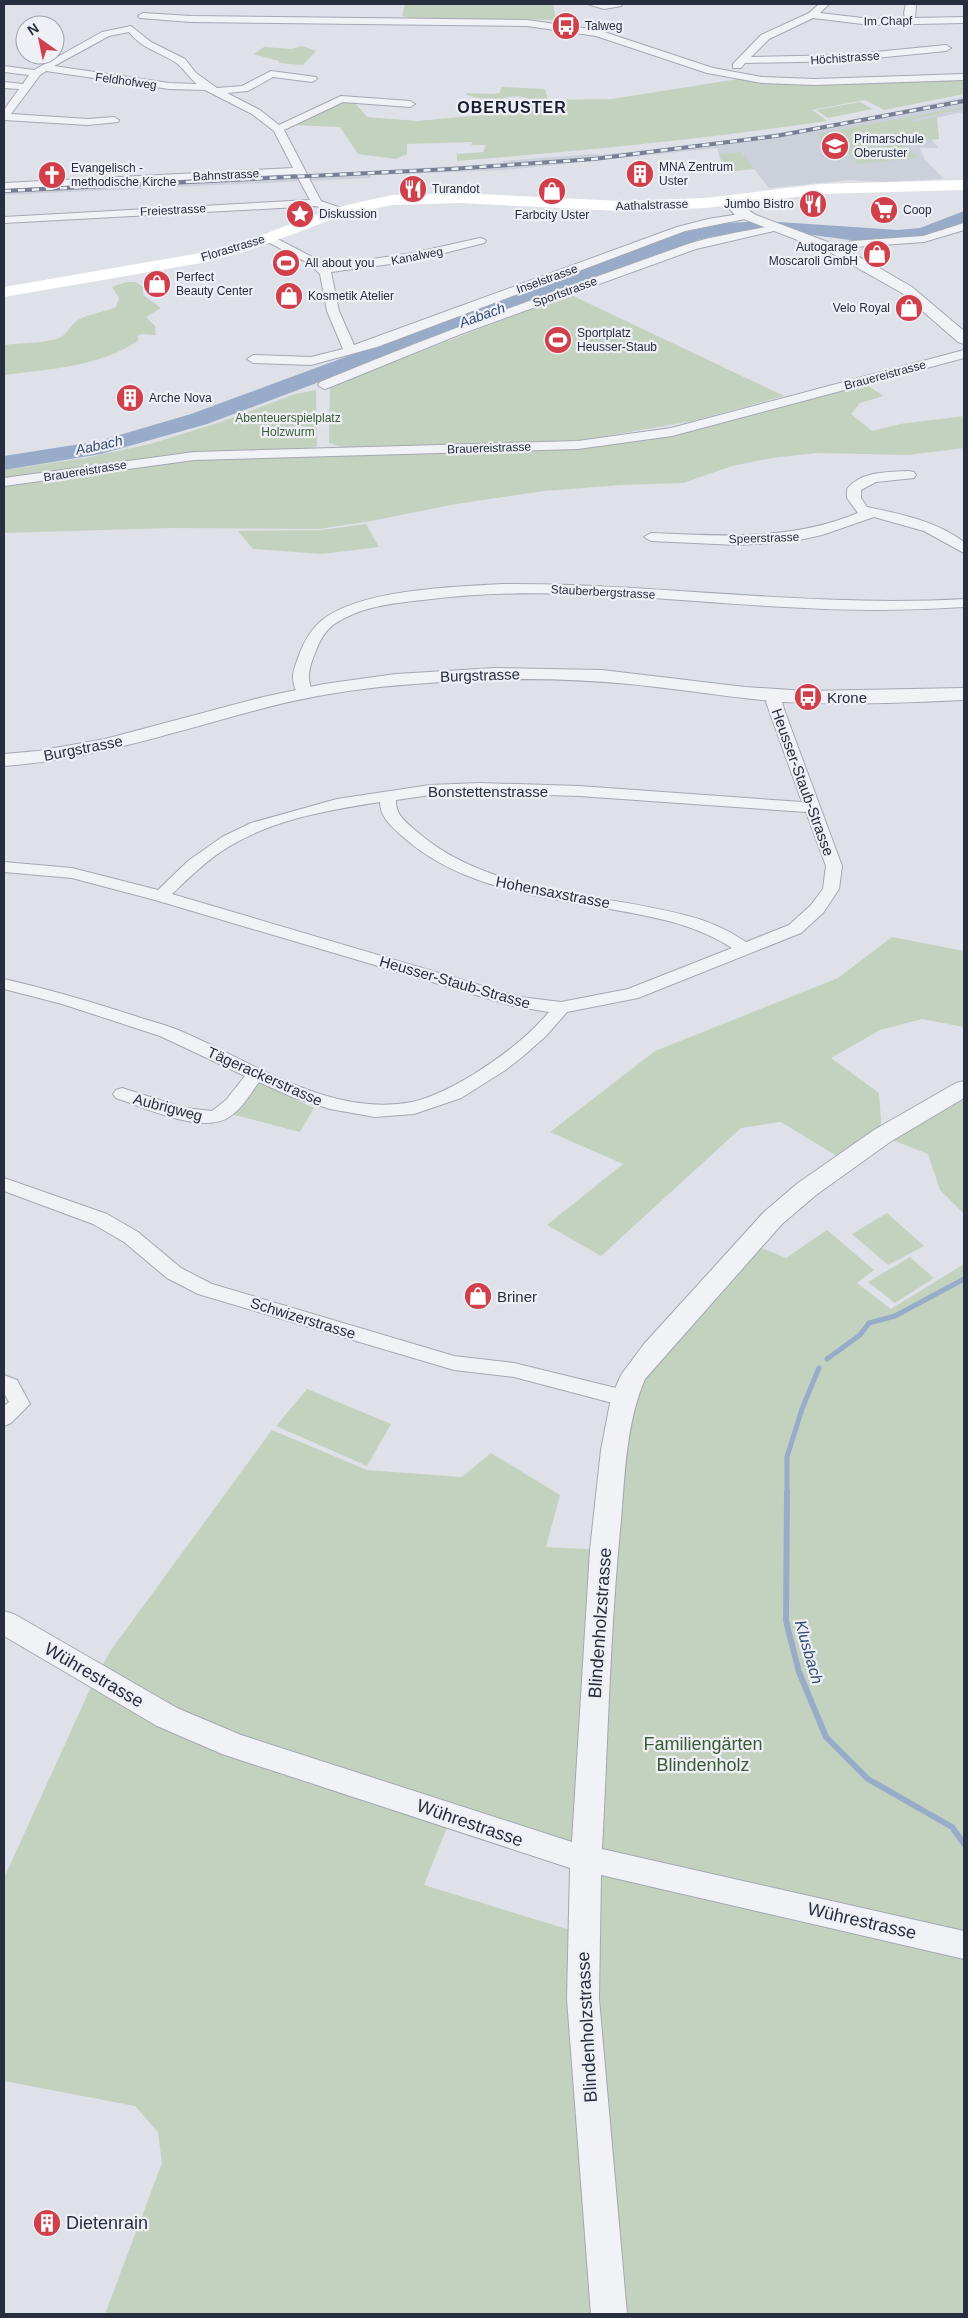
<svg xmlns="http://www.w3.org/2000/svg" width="968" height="2318" font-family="Helvetica,sans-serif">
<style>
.built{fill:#ccd0da}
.green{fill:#c3d2bf;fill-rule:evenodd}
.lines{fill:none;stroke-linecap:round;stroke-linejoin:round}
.stream-far1{stroke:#98acc9;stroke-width:5}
.stream{stroke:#98acc9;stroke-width:6}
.river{fill:#98acc9;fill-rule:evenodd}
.minor-casing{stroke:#a3a8b2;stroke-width:2}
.tertiary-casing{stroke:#a3a8b2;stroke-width:2}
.minor{fill:#f1f2f6;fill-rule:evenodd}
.tertiary{fill:#f1f2f6;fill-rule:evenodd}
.secondary{fill:#fff;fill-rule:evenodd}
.rail-casing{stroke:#777f92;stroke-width:4}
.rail{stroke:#eef0f6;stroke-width:2.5;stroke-dasharray:7;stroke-linecap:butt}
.labels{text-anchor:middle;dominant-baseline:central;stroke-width:4.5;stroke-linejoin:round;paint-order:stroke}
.far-street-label{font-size:12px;fill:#272e3f;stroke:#eef0f6}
.far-poi-label{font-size:12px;fill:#272e3f;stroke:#eef0f6;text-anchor:start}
.far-park-label{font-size:12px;fill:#395b34;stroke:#eef0f6}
.far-water-label{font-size:14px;font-style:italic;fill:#304a74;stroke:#eef0f6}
.street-label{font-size:15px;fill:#272e3f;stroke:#eef0f6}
.poi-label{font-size:15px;fill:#272e3f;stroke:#eef0f6;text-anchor:start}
.far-district-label{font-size:16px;font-weight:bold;letter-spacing:1px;fill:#191f30;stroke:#eef0f6}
.water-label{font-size:16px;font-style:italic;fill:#304a74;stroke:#eef0f6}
.near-street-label{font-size:18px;fill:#272e3f;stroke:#eef0f6}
.near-park-label{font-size:18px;fill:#395b34;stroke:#eef0f6}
.near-poi-label{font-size:18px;fill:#272e3f;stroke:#eef0f6;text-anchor:start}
</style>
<rect width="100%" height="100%" fill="#dee1e8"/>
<path class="built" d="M964,97V112L915,122L939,148H920L925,160L944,179L883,182L851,180L769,188L754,169L725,172L717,148L505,170L371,175V178L4,195V188L359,172L503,163V161L594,154L601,155L718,142L834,124Z"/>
<path class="green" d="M405,4H553L556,20L409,18L402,16Z
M302,46L316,51L303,65L279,63V61L254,54L264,47L291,49Z
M738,79L779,84L964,79V94L884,110L865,100L812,110L827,121C704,139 581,151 457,161V154L483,152L486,145H471L472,142L407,144V154L396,159L358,154L340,127L294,125C312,117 334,102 354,102L367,117L417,121L483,115V111L477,109L498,106L509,109H521L520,106L532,101C521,94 511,96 500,99C491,101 476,98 467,95L466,93L492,94L499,93L502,87L545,89L548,100L612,99Z
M860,102L872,109L828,118L816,110Z
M964,107V109L910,120L914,122L937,117L939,139L831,150L816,134Z
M903,144L917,158L857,164L845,150Z
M741,152L754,169L725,172L719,154Z
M126,282H136L143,287V295L161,308L146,317L155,326L156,335L142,334L137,336L139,340C101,367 49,369 4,375V345C19,343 45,343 59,338C69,334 71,322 82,318C93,313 105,312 116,307L119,298L112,287Z
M569,294L784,396L693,421L583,440L345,448L329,443L330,387Z
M862,381L883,396L860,403L851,414L872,431L900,424L964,416V448L908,455L816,453L772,458L732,466L683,483L621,485L544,491L456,504L371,521L319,529L169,528L4,533V482L147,461L578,445L672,432Z
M316,390L317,446L300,451L198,453L4,478V470L85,458L150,444L221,422L295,394Z
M366,524L379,547L322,554L253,549L238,531L321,530Z
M892,937L964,951V1027L922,1019L880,1030L831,1058L879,1093L882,1135L964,1088V1214L940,1190L928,1154L882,1136L845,1161L781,1122L741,1128L601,1256L547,1225L623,1164L550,1132L655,1051L838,978Z
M255,1081L314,1108L300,1132L231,1114Z
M887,1213L924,1246L888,1265L852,1234Z
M827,1230L874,1270L857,1283L891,1309L964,1264V2314H105L162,2163L158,2132L135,2106L4,2081V1878L96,1676L111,1650L272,1430L367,1470L462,1477L491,1453L560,1495L546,1547L604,1550L624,1398L748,1242L786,1258ZM451,1817L585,1859L583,1934L424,1885Z
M910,1257L934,1278L895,1303L868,1282Z
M307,1389L391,1424L367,1466L276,1426Z"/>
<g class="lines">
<path class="stream-far1" d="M827,1359L860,1335L869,1323L895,1316L964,1279
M787,1493V1457L802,1409L819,1368"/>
<path class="stream" d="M787,1492L786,1621L799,1672L826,1737L868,1779L952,1827L964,1844"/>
<path class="river" d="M964,211V224C948,231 931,238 914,241C877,246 840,238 804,234C768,230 732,231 698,240L207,424L101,454L4,470V456L99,441L191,414L684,232L728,223L764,221L898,230L920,228Z"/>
<defs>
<path id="minor" d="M587,4H623L621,6L604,9Z
M819,4H829L820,13L871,19L905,18L904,13L906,4H916L915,18L964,17V23L871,25L813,18L769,39L751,57L845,55L946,45L951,48L946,51L845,61L745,63L741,68H733V64L761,35L809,13Z
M143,13L191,16L527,20L598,30L713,68L762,77L815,79L964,74V80L815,85L762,83L707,73L596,36L527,26L191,22L140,18L138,16Z
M131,26L151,42L185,59L196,73L217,88L242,86L271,71L316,77L317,79L312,82L273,77L248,91L227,93L260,110L279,125L341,96L410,101L415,104L410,107L343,102L284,130L321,201L344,209L346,211L344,213H336L316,206L4,223V217L310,200L296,174L4,189V183L293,168L274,131L252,114L205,90L169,89L46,71L40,75L11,114L88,119L114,117L119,120L118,122L88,125L4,120V110L19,89L4,88V82L23,84L29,75L4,72V66L34,70L102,32ZM129,32C141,48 159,52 175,62C183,67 189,78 197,84L169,83L54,66L109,36Z
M746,213L752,216L750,218L685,231L377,347L311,365L253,363L247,359L253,355L311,357L343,349L327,311L320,274L308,263L264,240L262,238L264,236H272L316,259L325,266L413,253L480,238L484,239L486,241L484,243L413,261L331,272L339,311L354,345L677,227L708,219Z
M964,223V230L924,242L854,247L836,253L830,250L852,241L923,236Z
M774,225L780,228L778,230L696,249L461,334L328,388L324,389L318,385L320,382C441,332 564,288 688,244C716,235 745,232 774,225Z
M964,350V358L672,436L578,449L194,460L4,486V478L194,452L578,441L671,428Z
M909,471L914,472L916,475L914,478L876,482L861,490V498L867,507C901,514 936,521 964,542V553L924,531L874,517L822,535L790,542L737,545L651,541L644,537L651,533C722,536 791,541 858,513L847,498V489C861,471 888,472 909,471Z
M503,584C657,583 810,608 964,599V607C905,611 845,611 786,607C665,601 545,584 423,600C392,603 359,607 333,625C324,632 319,642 315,653C309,668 306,678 313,693L305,698C296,695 293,685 293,677C293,669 297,662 299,655C304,642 311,629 322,620C362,589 453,587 503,584Z
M776,691L784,696L782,702L785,712L842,866L839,889L823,913L801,933L638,998L567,1012L546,1036L521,1058L504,1071L461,1098L414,1114L375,1117L330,1109L292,1097L259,1082C250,1094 242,1109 229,1117C203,1135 143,1107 116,1098L113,1094L116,1090L122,1088L185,1108L212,1111L226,1100L245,1076L160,1036L62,1004L4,989V979C48,989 92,1002 135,1016C149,1021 164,1024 178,1030C251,1060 328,1118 412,1102C434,1097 454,1086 474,1074C501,1057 528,1037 549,1012L513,1006L155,900L72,878L4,872V862L72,868L158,890L188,861L222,837L251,823L337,799L430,785L480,783L579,786L802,802L766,702L771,693ZM480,793L579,796L806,812L826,866L823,889L811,905L789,925L746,942C728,930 709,921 688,916C597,891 489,896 415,830C405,821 395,814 396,800L430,795ZM380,802C380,817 392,827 402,836C462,890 545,897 621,911C660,918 698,926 732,948L628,989L561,1002L520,997L172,894C192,875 211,856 235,843C280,818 330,810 380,802Z
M4,1178L107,1214L138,1232L181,1268L212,1284L454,1356L514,1363L624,1390L631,1393L634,1398L631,1403L624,1406L514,1377L454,1370L198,1294L167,1278L124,1242L93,1224L4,1191Z
M4,1375L17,1380L30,1404L11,1423L4,1426V1406L9,1402L4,1393Z"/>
<path id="tertiary" d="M728,196C738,198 746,210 756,215L841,247L881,269L912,287L964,331V344L958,342L902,293L831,253L736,216L721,200Z
M495,668L602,670L745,687L806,691L964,688V700C904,703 844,705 784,702C732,698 681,689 629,684C557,677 486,678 414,684C371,687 327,693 284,703C191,726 100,759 4,766V754L38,751L105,739L263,697L324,684L396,674Z
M964,1081V1098L890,1142L816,1195L782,1224L645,1379C626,1423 625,1473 621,1520C610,1629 608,1739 602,1849L964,1931V1959L601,1875L599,1999L627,2314H591L567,1999L570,1868L222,1754L157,1726L4,1636V1611L14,1614L177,1708L241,1735L572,1842L590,1550L601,1450L611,1398L621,1375L644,1344L764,1212L798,1183L874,1130L956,1083Z"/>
</defs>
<use href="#minor" class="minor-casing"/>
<use href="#tertiary" class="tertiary-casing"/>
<use href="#minor" class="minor"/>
<use href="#tertiary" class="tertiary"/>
<path class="secondary" d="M964,180V190L821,194L705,208L620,211L460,203L392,205L344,215L247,251L207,262L4,297V287L206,252L235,245L334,208L392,195L460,193L620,201L705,198L821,184Z"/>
<defs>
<path id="rail" d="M4,191L452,169L594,159L776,136L964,101"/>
</defs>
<use href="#rail" class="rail-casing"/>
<use href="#rail" class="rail"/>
</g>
<defs>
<symbol id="bus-disc" viewBox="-11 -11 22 22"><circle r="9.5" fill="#d13f4b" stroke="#eef0f6"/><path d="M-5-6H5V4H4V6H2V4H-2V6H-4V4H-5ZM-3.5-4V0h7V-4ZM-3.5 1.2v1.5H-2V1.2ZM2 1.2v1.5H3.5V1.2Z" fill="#fff"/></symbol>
<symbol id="school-disc" viewBox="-11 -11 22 22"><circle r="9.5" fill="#d13f4b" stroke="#eef0f6"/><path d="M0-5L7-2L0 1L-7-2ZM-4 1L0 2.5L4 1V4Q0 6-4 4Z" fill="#fff"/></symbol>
<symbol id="building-disc" viewBox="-11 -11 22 22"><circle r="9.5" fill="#d13f4b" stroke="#eef0f6"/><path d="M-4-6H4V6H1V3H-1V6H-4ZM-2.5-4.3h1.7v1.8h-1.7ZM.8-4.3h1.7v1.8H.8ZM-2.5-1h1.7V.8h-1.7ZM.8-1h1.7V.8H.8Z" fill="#fff"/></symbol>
<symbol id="church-disc" viewBox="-11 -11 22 22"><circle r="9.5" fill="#d13f4b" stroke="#eef0f6"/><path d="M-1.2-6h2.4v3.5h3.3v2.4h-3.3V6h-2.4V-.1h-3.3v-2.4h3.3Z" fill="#fff"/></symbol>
<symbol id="restaurant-disc" viewBox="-11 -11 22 22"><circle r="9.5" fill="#d13f4b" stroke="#eef0f6"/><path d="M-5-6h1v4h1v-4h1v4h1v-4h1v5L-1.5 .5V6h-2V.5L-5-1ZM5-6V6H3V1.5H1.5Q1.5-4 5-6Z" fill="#fff"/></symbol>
<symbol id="shop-disc" viewBox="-11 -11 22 22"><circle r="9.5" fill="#d13f4b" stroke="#eef0f6"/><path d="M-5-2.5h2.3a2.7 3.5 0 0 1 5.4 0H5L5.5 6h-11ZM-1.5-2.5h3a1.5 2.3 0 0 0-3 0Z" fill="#fff"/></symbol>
<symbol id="supermarket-disc" viewBox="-11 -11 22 22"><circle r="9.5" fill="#d13f4b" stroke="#eef0f6"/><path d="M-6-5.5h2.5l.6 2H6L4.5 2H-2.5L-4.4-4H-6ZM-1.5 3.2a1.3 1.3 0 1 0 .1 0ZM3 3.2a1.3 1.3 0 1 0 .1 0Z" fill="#fff"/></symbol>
<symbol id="sight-disc" viewBox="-11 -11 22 22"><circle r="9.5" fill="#d13f4b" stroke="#eef0f6"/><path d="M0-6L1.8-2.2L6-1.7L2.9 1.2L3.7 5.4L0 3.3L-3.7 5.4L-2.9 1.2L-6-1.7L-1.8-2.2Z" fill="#fff"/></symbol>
<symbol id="stadium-disc" viewBox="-11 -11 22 22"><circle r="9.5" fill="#d13f4b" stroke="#eef0f6"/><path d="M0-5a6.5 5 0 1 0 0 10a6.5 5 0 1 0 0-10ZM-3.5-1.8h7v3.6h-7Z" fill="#fff"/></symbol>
</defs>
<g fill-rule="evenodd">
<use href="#bus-disc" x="550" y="10" width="32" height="32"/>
<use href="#school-disc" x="819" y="130" width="32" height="32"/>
<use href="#building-disc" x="624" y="158" width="32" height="32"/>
<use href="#church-disc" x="36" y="159" width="32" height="32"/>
<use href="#restaurant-disc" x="397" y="173" width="32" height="32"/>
<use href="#shop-disc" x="536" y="175" width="32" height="32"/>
<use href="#restaurant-disc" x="797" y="188" width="32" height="32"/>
<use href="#supermarket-disc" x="868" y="194" width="32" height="32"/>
<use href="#sight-disc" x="284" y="198" width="32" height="32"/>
<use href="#shop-disc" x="861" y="238" width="32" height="32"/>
<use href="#stadium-disc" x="270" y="247" width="32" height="32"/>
<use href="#shop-disc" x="141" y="268" width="32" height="32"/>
<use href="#shop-disc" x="273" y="280" width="32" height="32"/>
<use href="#shop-disc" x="893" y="292" width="32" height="32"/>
<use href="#stadium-disc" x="542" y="324" width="32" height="32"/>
<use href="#building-disc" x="114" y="382" width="32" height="32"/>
<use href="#bus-disc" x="792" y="681" width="32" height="32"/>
<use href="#shop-disc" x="462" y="1280" width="32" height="32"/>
<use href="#building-disc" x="31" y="2207" width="32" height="32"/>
</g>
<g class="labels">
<g class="far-street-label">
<text transform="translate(888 21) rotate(-1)">Im Chapf</text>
<text transform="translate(845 58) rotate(-4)">Höchistrasse</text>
<text transform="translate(126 81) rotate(8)">Feldhofweg</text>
<text transform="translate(226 175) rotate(-3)">Bahnstrasse</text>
<text transform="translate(652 205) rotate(-2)">Aathalstrasse</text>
<text transform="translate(173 210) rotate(-3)">Freiestrasse</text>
<text transform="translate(233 248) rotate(-17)">Florastrasse</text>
<text transform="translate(417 256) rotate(-11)">Kanalweg</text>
<text transform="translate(547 279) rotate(-20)">Inselstrasse</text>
<text transform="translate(565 292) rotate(-20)">Sportstrasse</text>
<text transform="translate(885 375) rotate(-15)">Brauereistrasse</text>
<text transform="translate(489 448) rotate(-2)">Brauereistrasse</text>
<text transform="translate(85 471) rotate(-9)">Brauereistrasse</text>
<text transform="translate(764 538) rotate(-2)">Speerstrasse</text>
<text transform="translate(603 592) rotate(3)">Stauberbergstrasse</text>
</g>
<g class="far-poi-label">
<text x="585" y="26">Talweg</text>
<text x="854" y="139">Primarschule<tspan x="854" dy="14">Oberuster</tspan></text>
<text x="659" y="167">MNA Zentrum<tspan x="659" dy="14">Uster</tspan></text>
<text x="71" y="168">Evangelisch -<tspan x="71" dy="14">methodische Kirche</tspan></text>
<text x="432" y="189">Turandot</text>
<text x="794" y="204" text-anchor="end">Jumbo Bistro</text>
<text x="903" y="210">Coop</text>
<text x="319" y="214">Diskussion</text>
<text x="552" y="215" text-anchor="middle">Farbcity Uster</text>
<text x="858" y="247" text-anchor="end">Autogarage<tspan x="858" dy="14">Moscaroli GmbH</tspan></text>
<text x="305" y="263">All about you</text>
<text x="176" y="277">Perfect<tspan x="176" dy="14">Beauty Center</tspan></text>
<text x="308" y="296">Kosmetik Atelier</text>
<text x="890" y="308" text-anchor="end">Velo Royal</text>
<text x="577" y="333">Sportplatz<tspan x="577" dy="14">Heusser-Staub</tspan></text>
<text x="149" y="398">Arche Nova</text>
</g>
<g class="far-park-label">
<text x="288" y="418">Abenteuerspielplatz<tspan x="288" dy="14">Holzwurm</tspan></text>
</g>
<g class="far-water-label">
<text transform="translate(482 315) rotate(-20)">Aabach</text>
<text transform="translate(99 445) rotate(-12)">Aabach</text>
</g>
<g class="street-label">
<text transform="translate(480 675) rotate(-2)">Burgstrasse</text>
<text transform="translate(83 748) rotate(-11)">Burgstrasse</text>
<text transform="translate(803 782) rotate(70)">Heusser-Staub-Strasse</text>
<text x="488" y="791">Bonstettenstrasse</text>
<text transform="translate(553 892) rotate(11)">Hohensaxstrasse</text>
<text transform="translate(455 982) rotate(16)">Heusser-Staub-Strasse</text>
<text transform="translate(265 1076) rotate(24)">Tägerackerstrasse</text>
<text transform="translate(168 1107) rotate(15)">Aubrigweg</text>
<text transform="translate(303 1318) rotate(17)">Schwizerstrasse</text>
</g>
<g class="poi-label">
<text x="827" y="697">Krone</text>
<text x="497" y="1296">Briner</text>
</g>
<g class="far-district-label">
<text x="512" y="107">OBERUSTER</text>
</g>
<g class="water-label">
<text transform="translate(809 1652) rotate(74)">Klusbach</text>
</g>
<g class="near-street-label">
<text transform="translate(600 1623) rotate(-86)">Blindenholzstrasse</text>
<text transform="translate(94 1675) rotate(30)">Wührestrasse</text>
<text transform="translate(470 1823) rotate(19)">Wührestrasse</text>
<text transform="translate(862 1921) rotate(13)">Wührestrasse</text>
<text transform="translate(587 2027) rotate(-93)">Blindenholzstrasse</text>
</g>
<g class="near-park-label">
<text x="703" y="1744">Familiengärten<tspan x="703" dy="21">Blindenholz</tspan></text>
</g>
<g class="near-poi-label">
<text x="66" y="2223">Dietenrain</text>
</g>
</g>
<rect width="968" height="2318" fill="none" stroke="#272e3f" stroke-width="10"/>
<g transform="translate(40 40) rotate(327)"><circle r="24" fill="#eef0f6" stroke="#9ea2ad"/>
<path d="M0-4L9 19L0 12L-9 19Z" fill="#d13f4b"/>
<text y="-8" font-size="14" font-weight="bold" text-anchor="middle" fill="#272e3f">N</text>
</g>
</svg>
